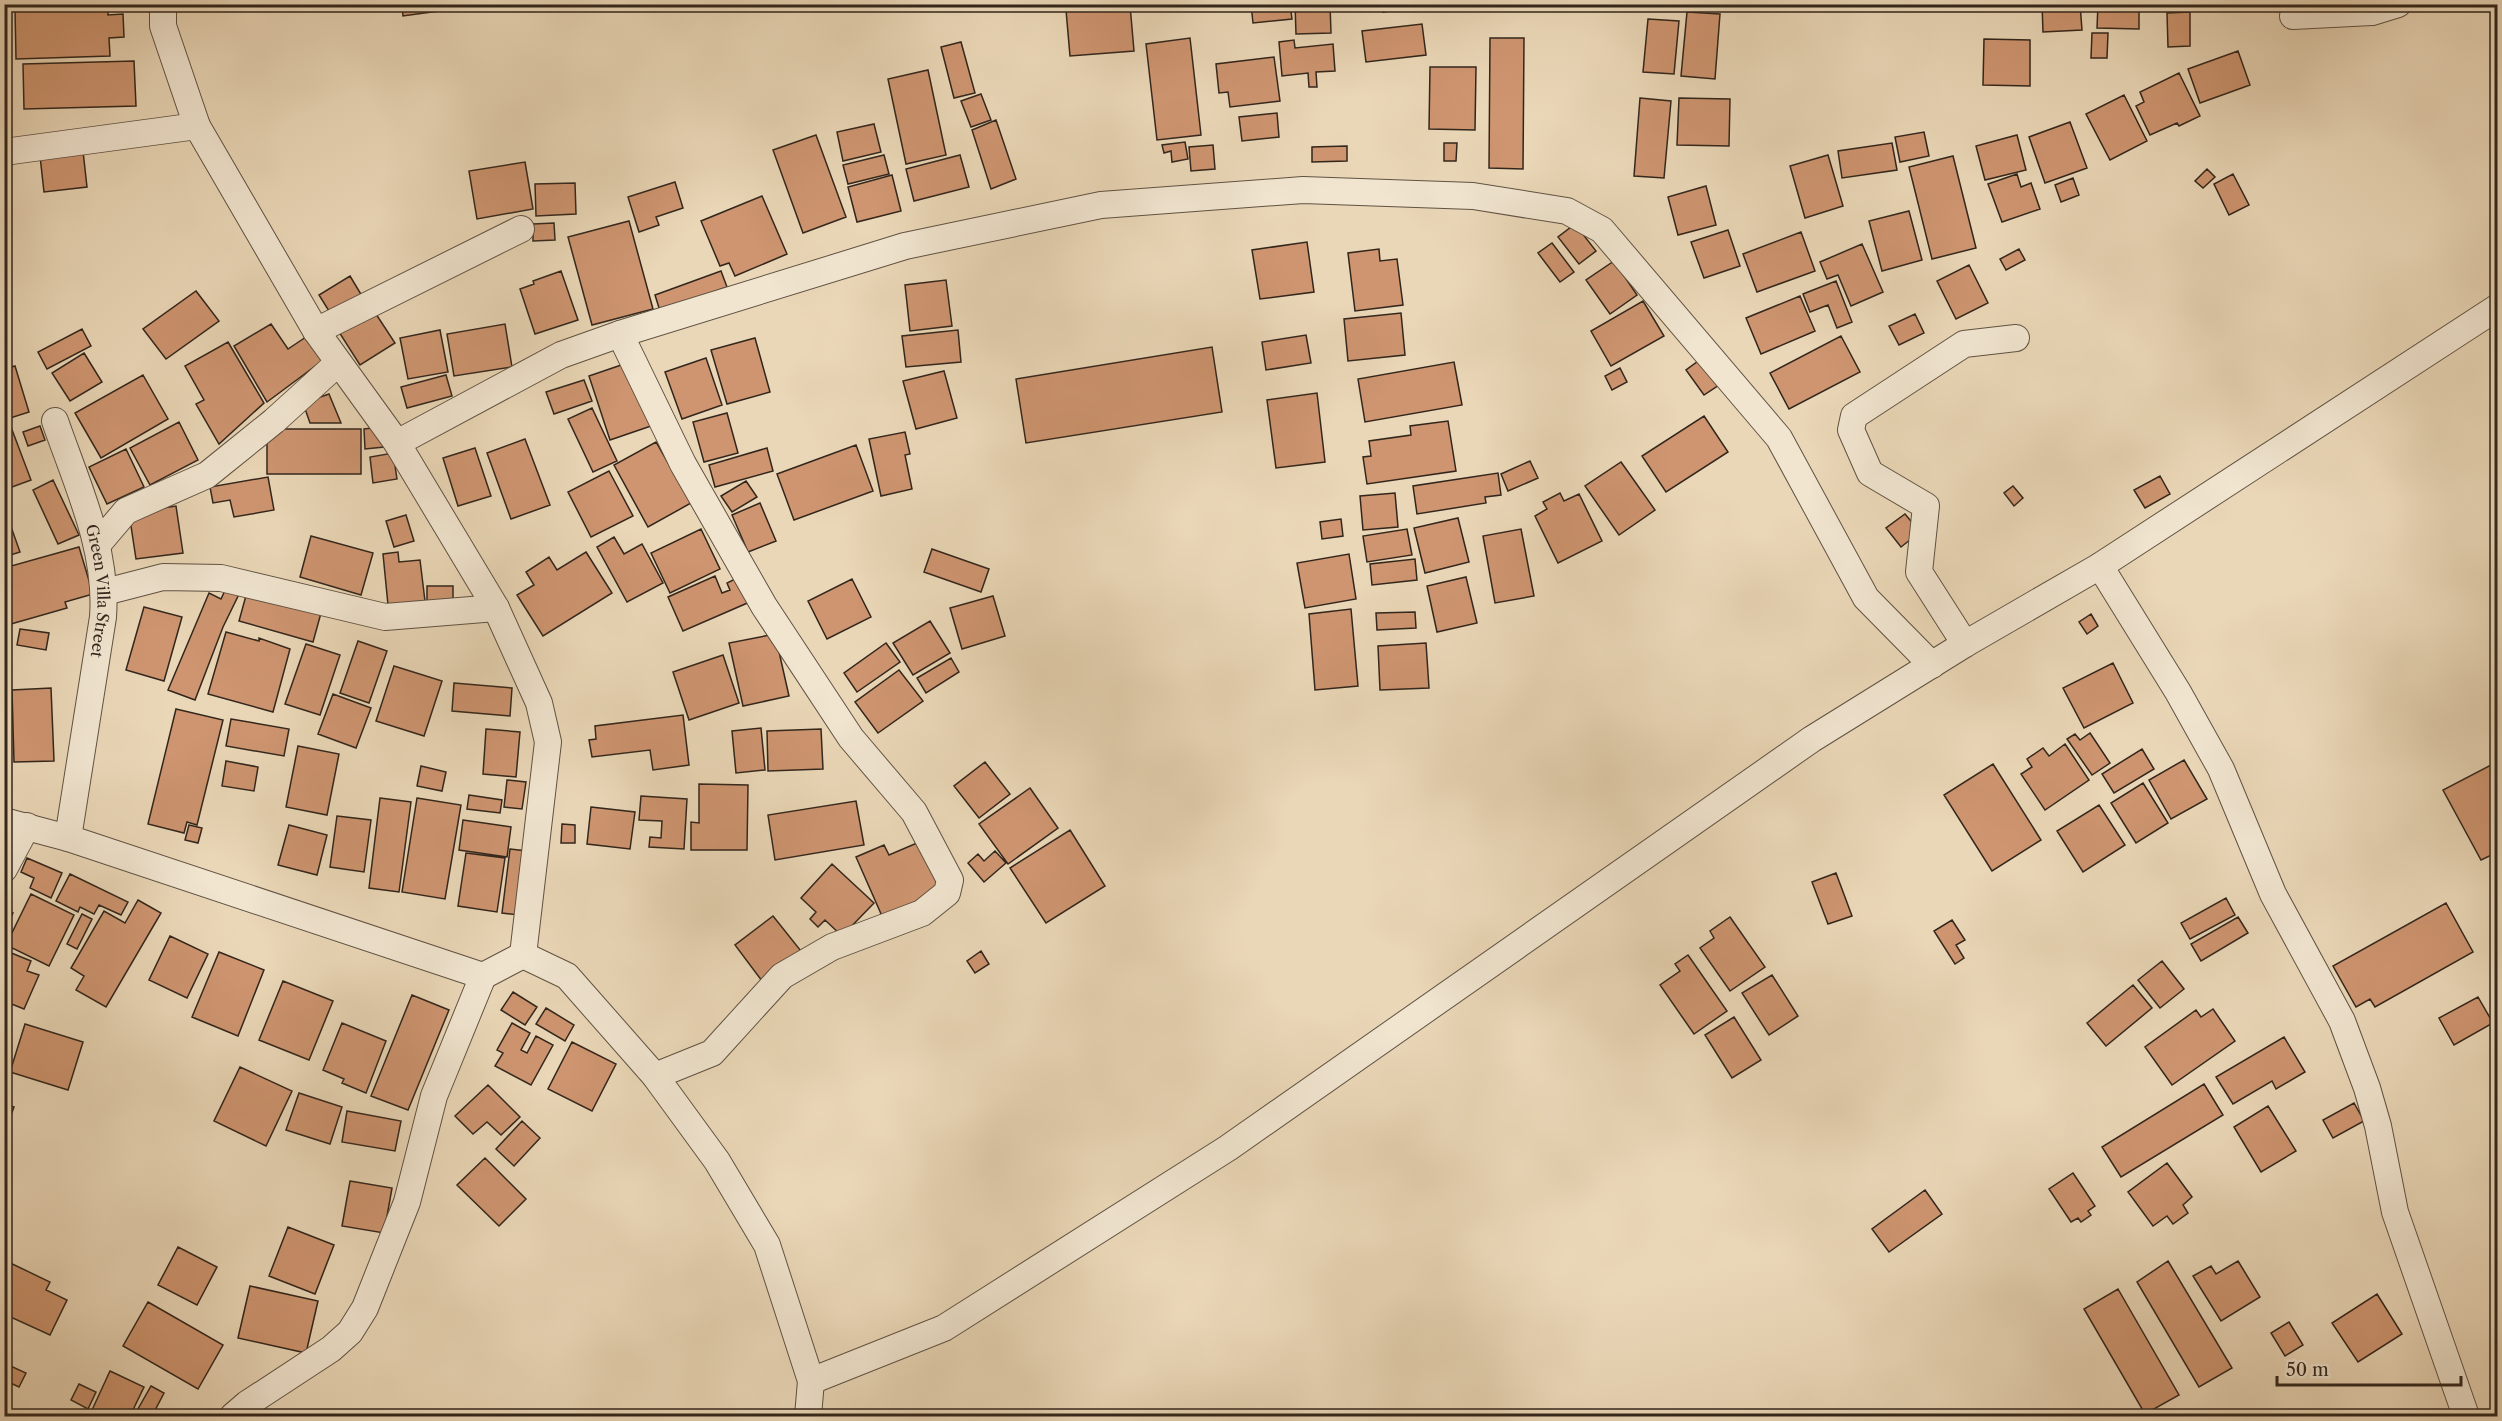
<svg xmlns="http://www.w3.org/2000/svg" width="2502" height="1421" font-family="'Libre Caslon Text',serif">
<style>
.building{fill:#ce9570;stroke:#32261c;stroke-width:1.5}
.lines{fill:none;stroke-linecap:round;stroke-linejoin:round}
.street-casing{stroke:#605243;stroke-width:28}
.street{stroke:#f1e5d0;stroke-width:26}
.labels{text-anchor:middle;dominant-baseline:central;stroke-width:6;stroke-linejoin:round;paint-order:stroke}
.street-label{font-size:16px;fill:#32261c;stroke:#f1e5d0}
</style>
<rect width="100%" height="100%" fill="#ead7b7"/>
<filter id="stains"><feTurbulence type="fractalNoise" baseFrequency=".00333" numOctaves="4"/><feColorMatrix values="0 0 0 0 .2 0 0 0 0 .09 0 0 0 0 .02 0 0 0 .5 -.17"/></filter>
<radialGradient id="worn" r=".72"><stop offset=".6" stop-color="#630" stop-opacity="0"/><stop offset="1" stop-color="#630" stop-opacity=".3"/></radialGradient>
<path class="building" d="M239,4H274L240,8Z
M402,4H445L446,10L403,16Z
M1251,4H1290L1292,19L1253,23Z
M1295,4H1330L1331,33L1296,34Z
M1382,4H1428L1383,12Z
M2042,4H2080L2082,30L2043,32Z
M2098,4H2139V29L2097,28Z
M108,5V15L123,14L124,37L109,38L110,56L16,59L15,8Z
M1130,5L1134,51L1070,56L1066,10Z
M1687,12L1720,14L1715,79L1681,76Z
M2190,12V46L2168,47L2167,13Z
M1648,19L1679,21L1674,74L1643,72Z
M1422,24L1426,55L1366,62L1362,31Z
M2092,33H2108L2107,58H2091Z
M1190,38L1201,135L1157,140L1146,44Z
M1490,38H1524L1523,169L1489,168Z
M1984,39L2030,40V86L1983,85Z
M1294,40L1295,48L1333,44L1335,71L1316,72L1317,87H1309L1308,73L1282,76L1279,42Z
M961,42L975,93L954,98L941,47Z
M2238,51L2250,85L2200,103L2188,69Z
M1274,57L1280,101L1230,107L1228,92L1219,93L1216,64Z
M134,61L136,106L24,109L23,64Z
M1430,67H1476L1475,130L1429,129Z
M928,70L946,155L906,164L888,79Z
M2179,73L2200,116L2179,126L2177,123L2150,135L2136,106L2144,102L2140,92Z
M981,94L991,120L971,127L961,101Z
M2124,95L2147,141L2110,160L2086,114Z
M1640,98L1671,101L1664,178L1634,176Z
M1679,98L1730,99L1729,146L1677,145Z
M1277,113L1279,137L1242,141L1239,117Z
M996,120L1016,179L991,189L972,130Z
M2070,122L2087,168L2045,183L2029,137Z
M874,124L881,152L843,161L837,132Z
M1924,132L1929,156L1900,162L1895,137Z
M816,135L846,217L803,233L773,150Z
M2017,135L2026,170L1985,180L1976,146Z
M1185,142L1188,159L1172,162L1171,151L1164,153L1162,145Z
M1444,143H1457L1456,161H1444Z
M1892,143L1897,170L1842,178L1838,151Z
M1213,145L1215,169L1191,171L1189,147Z
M1347,146V161L1312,162V147Z
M83,151L87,187L44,192L40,156Z
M884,155L889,174L848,184L843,165Z
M960,155L969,187L914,201L906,169Z
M1828,155L1843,206L1805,218L1790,166Z
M1953,156L1976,248L1932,259L1909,167Z
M525,162L533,209L477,219L469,171Z
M2207,169L2215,177L2203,188L2195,181Z
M2017,174L2021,187L2031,183L2040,209L2002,222L1988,184Z
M2233,174L2249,205L2229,215L2214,184Z
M892,175L901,211L857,222L848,187Z
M2073,178L2079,195L2061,202L2055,185Z
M675,182L683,208L656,217L659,225L639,232L628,197Z
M575,183L576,214L536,216L535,184Z
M1706,186L1716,225L1678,235L1668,197Z
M762,196L787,254L735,276L729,263L720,266L701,221Z
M1909,211L1922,260L1882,271L1869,221Z
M629,221L653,309L592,325L568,237Z
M554,223L555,240L533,241V224Z
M1575,224L1596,251L1579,264L1558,237Z
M1728,230L1740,266L1704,278L1691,242Z
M1801,232L1815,271L1757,292L1743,254Z
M1307,242L1314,292L1260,299L1252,250Z
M1552,243L1574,272L1560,282L1538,253Z
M1862,244L1883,292L1851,306L1838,275L1827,279L1820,262Z
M1379,249L1380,261L1397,259L1403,305L1355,311L1348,253Z
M2019,249L2025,260L2006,270L2000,259Z
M1614,261L1637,295L1610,314L1586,280Z
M1969,265L1988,303L1956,319L1937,281Z
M561,271L578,320L535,334L520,289L534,284L533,281Z
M721,271L727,287L660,311L655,295Z
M350,276L365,301L334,319L319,295Z
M946,280L952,326L910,331L905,285Z
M1836,281L1852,322L1837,328L1828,305L1810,312L1803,294Z
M196,291L219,321L166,359L143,329Z
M1800,296L1815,331L1761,354L1746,318Z
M1643,301L1664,336L1611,366L1591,331Z
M374,311L395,343L360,365L339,332Z
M1401,313L1405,355L1348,361L1344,319Z
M1915,314L1924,333L1899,345L1889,326Z
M271,324L288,349L306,337L322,361L267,402L234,346Z
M505,324L512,367L454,376L447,334Z
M82,329L91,346L47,369L38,352Z
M440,330L448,372L408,379L400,338Z
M958,330L961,362L906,367L902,336Z
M1306,335L1311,363L1266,370L1262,342Z
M1841,336L1860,372L1789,409L1770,373Z
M755,338L770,392L727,404L711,350Z
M228,342L264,403L219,444L196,404L204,400L185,366Z
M1212,347L1222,412L1026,443L1016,379Z
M84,353L102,382L70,401L52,373Z
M706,358L722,405L682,419L665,372Z
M1701,359L1719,385L1704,395L1686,370Z
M630,362L651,426L610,440L589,376Z
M1454,362L1462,405L1365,422L1358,379Z
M15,366L29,412L4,420V369Z
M1620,368L1627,382L1612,390L1605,376Z
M944,371L957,418L916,429L903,381Z
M143,375L168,419L101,458L75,413Z
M446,375L452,396L407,408L401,387Z
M584,380L592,401L554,414L546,392Z
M1317,393L1325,462L1276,468L1267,400Z
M329,394L341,423H310L303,403Z
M592,408L617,461L593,472L568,419Z
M727,413L738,453L704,462L693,422Z
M1704,416L1728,452L1666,492L1642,456Z
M1448,421L1456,471L1367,484L1363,457L1371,456L1369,441L1411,435L1410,426Z
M179,422L198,460L150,485L130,448Z
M40,426L45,440L28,446L23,432Z
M11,427L31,480L4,490V430Z
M382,427L384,447L365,449L364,429Z
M267,429H361V474H267Z
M905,432L910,454L905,455L912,489L881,496L869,439Z
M525,439L550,505L511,519L487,453Z
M656,442L691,503L648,527L614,465Z
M856,445L873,491L794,520L777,474Z
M475,448L491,496L458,506L443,458Z
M767,448L773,471L715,487L709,465Z
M126,449L144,487L107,504L89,467Z
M393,453L397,479L373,483L370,457Z
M1530,461L1538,478L1508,491L1501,474Z
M1621,462L1655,510L1619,535L1585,486Z
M609,471L633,516L591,537L568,492Z
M1498,473L1501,495L1485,497L1486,503L1417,514L1413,486Z
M2160,476L2170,494L2145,508L2134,490Z
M268,477L274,510L234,517L230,500L213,503L210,487Z
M53,480L79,535L58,544L33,490Z
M746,481L757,497L732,512L721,496Z
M2013,486L2023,498L2014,506L2004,493Z
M1395,493L1398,527L1363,530L1360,496Z
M1560,493L1564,501L1579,494L1602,541L1558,563L1535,516L1547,509L1543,502Z
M760,503L776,541L748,552L732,515Z
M176,506L183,553L136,559L129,513Z
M4,507L20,552L4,557Z
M1905,514L1920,532L1901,547L1886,528Z
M406,515L414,541L394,547L386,521Z
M1458,518L1469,562L1425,573L1414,528Z
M1341,519L1343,536L1322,539L1320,522Z
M701,529L720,569L670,593L651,553Z
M1407,529L1412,555L1367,562L1363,536Z
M1521,529L1534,596L1495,603L1483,536Z
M311,536L373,553L361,595L300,577Z
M614,537L624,554L642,544L663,583L627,602L597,547Z
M79,547L93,594L65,602L67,608L4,626V568Z
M932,549L989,569L981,592L924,572Z
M398,552L399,562L420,560L425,601L388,605L383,554Z
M586,552L612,593L543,636L517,595L534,585L526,572L549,557L557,570Z
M1349,554L1356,599L1305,608L1297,563Z
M1415,559L1417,580L1372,585L1370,564Z
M715,576L722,593L730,590L727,583L741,576L752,601L683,631L668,597Z
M1466,577L1477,623L1437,632L1427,586Z
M852,579L871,617L827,639L808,601Z
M229,582L242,588L223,627L195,700L168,690L209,593L221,599Z
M427,586H453V609L427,608Z
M247,592L321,613L313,642L239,621Z
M993,596L1005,636L962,649L950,608Z
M144,607L182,617L164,681L126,670Z
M1351,609L1358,686L1315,690L1309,614Z
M1415,612L1416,628L1377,630L1376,613Z
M2091,614L2098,626L2087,634L2079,622Z
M930,621L950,653L913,675L893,643Z
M20,629L49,633L46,650L17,645Z
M226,632L259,641V638L290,649L273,712L208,694Z
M775,634L789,696L743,706L729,643Z
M358,641L387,651L369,703L340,693Z
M886,643L900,662L857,692L844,673Z
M1426,643L1429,688L1380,690L1378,646Z
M306,644L340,655L320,715L285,704Z
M723,655L739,703L689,720L673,672Z
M951,658L959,672L926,693L917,678Z
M2113,663L2133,703L2084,728L2063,688Z
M394,666L442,681L424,736L376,721Z
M4,670L6,748H4Z
M899,670L923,701L878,733L855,702Z
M454,683L512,688L510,716L452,711Z
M51,688L54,761L14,762L12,690Z
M333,694L371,708L356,748L318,734Z
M176,709L223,720L197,825L187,822L184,833L148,824Z
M683,715L689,765L653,770L650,750L592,757L589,740L596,739L595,726Z
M231,719L289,729L284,756L226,746Z
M761,728L765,770L736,773L732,731Z
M486,729L520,732L516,777L483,774Z
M821,729L823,769L768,771L767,731Z
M2090,733L2110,763L2092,775L2067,739L2075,734L2080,740Z
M2065,744L2089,780L2045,810L2021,774L2032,767L2027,759L2043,748L2049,756Z
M298,746L339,754L327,815L286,807Z
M2142,749L2154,769L2114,793L2102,774Z
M2184,760L2207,799L2171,819L2149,780Z
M226,761L258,767L254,791L222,786Z
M985,762L1010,794L979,818L954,786Z
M1993,764L2041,840L1992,871L1944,795Z
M2491,765L2498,778V852L2481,860L2443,790Z
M421,766L446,772L442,791L417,786Z
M507,780L526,782L522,809L504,807Z
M2143,783L2168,823L2136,843L2111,803Z
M699,784L748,785L747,850H691V822L699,823Z
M1030,788L1058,828L1008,864L979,824Z
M469,795L502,800L500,813L467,809Z
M641,796L687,799L684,849L649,847L650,837L661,838L662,821L639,820Z
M380,798L411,802L399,892L369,888Z
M417,798L461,805L445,899L402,892Z
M856,801L864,845L775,860L768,815Z
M2099,805L2125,845L2083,872L2057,831Z
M591,807L635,812L630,849L587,844Z
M337,816L371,820L364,872L330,867Z
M463,820L511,827L507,857L459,850Z
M562,824L575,825V843H561Z
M189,825L202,828L198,843L185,840Z
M289,825L327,835L317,875L278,865Z
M1070,830L1105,886L1046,923L1010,868Z
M924,840L945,889L882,916L856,857L884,845L889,855Z
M510,849L527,851L520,915L502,913Z
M995,851L1006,863L984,882L968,863L978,854L984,861Z
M466,853L505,858L497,912L458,906Z
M27,858L62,873L51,898L30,888L34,878L21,872Z
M832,864L874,903L842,936L825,920L818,927L810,919L816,912L801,898Z
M1836,873L1852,916L1828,924L1812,882Z
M70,874L128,902L121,915L99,905L94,914L80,907L78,912L56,901Z
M31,894L74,915L49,966L6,945Z
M2226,898L2235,915L2190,939L2181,923Z
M138,900L161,913L106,1007L76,990L84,976L71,968L104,911L125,923Z
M2446,903L2473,952L2375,1007L2370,999L2356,1007L2333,966Z
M4,909L13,913L4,933Z
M82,914L92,919L77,949L67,944Z
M773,916L801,951L762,981L735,945Z
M1730,917L1765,967L1730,991L1700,948L1714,938L1710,931Z
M2238,917L2248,933L2201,961L2191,944Z
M1952,920L1965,940L1956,945L1964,958L1955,964L1934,931Z
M170,936L208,954L187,998L149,980Z
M4,950L31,961L27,971L39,975L24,1009L4,1001Z
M981,951L989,964L975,973L967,961Z
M219,952L264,970L238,1036L192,1017Z
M1688,955L1727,1011L1694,1034L1660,985L1680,971L1675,964Z
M2162,961L2184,989L2160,1008L2138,980Z
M1772,975L1798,1016L1769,1035L1742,993Z
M283,981L333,1001L309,1060L259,1040Z
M2133,985L2152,1008L2106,1046L2087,1023Z
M513,992L537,1007L525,1025L501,1010Z
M412,995L449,1010L408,1110L371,1096Z
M2478,997L2493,1023L2454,1045L2439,1018Z
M546,1008L574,1025L565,1041L536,1024Z
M2213,1009L2235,1041L2172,1085L2145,1047L2196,1010L2201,1017Z
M1734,1017L1761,1060L1732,1078L1705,1035Z
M342,1023L386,1041L366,1093L342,1083L344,1079L323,1070Z
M512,1023L530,1033L521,1050L527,1053L536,1036L553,1045L531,1085L495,1066L503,1053L497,1050Z
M25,1024L83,1042L68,1090L10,1072Z
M2284,1037L2305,1072L2276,1089L2272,1081L2233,1104L2216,1077Z
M572,1042L616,1064L592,1111L548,1089Z
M240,1067L292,1091L266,1146L214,1121Z
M2204,1084L2223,1115L2121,1177L2102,1147Z
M488,1085L520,1117L501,1135L487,1122L473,1134L455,1116Z
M299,1093L342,1107L330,1144L286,1130Z
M2354,1103L2364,1121L2333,1138L2323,1120Z
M4,1104L14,1107L4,1134Z
M2268,1106L2296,1151L2261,1172L2234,1127Z
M347,1111L401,1121L395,1151L342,1142Z
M522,1121L540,1138L514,1166L496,1149Z
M485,1158L526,1199L499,1226L457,1185Z
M2167,1163L2192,1197L2183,1205L2188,1213L2173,1224L2167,1216L2153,1226L2128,1192Z
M2073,1173L2095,1206L2088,1211L2091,1215L2081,1222L2078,1218L2071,1222L2049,1189Z
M350,1181L392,1188L384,1233L342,1226Z
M1925,1190L1942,1214L1889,1252L1872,1229Z
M288,1227L334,1245L315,1294L269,1276Z
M178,1247L217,1267L197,1305L158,1285Z
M4,1260L50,1282L46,1290L67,1300L50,1335L4,1314Z
M2168,1261L2232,1368L2199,1387L2137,1282Z
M2238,1261L2260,1297L2221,1321L2193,1276L2211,1266L2216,1274Z
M250,1286L318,1301L306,1353L238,1338Z
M2118,1289L2179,1395L2145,1414L2084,1309Z
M2377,1294L2402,1334L2358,1362L2332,1323Z
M148,1302L223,1345L198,1389L123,1346Z
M2289,1322L2303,1345L2285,1356L2271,1333Z
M4,1363L26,1373L19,1387L4,1380Z
M110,1371L144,1387L130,1416H106L92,1410Z
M79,1384L96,1392L88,1409L71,1400Z
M151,1386L164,1393L152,1416H134Z"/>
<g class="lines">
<defs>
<g id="street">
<path d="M163,4V26L197,126L316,331L397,443L496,608L539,703L548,742L523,955"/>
<path d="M2293,16L2372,12L2398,4"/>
<path d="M4,152L197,126"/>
<path d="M316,331L521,229"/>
<path d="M620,334L683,464L764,606L851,738L914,812L950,880L947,893L922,913L832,947L782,976L712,1053L655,1076"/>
<path id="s1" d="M55,421C77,485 108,549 103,617L68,838"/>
<path d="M397,443L561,355L620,334L905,246L1101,205L1303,190L1473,196L1567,211L1602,230L1779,438L1866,598L1932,665"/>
<path d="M98,544L126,511L207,475L274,421L338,363"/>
<path d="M2100,566L2178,692L2221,769L2273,894L2342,1021L2367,1088L2378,1126L2395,1212L2466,1416"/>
<path d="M105,592L163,577L221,578L385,617L496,608"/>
<path d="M1965,644L1919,572L1926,506L1870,473L1851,430L1854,416L1964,344L2016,338"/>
<path d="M4,821L68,838L483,976L523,955"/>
<path d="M4,869L27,826"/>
<path d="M523,955L567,976L655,1076L717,1161L767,1245L811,1381L808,1416"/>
<path d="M811,1381L944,1328L1228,1148L1812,739L1965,644L2100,566L2498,307"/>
<path d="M233,1416L247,1404L331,1349L350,1332L365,1308L407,1202L434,1096L483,976"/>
</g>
</defs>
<use href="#street" class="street-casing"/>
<use href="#street" class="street"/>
</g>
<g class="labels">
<g class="street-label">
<text stroke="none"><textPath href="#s1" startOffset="177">Green Villa Street</textPath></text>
</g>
</g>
<rect width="2502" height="1421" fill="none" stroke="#ead7b7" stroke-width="24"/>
<rect x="6" y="6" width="2490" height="1409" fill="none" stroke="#32261c" stroke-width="3"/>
<rect x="12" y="12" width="2478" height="1397" fill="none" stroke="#32261c" stroke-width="1.5"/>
<path d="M2277 1376v9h184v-9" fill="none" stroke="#32261c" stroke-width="3"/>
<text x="2286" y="1376" font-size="18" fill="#32261c" stroke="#f1e5d0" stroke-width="4.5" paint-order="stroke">50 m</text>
<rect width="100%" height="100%" filter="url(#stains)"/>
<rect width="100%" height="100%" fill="url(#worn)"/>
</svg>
